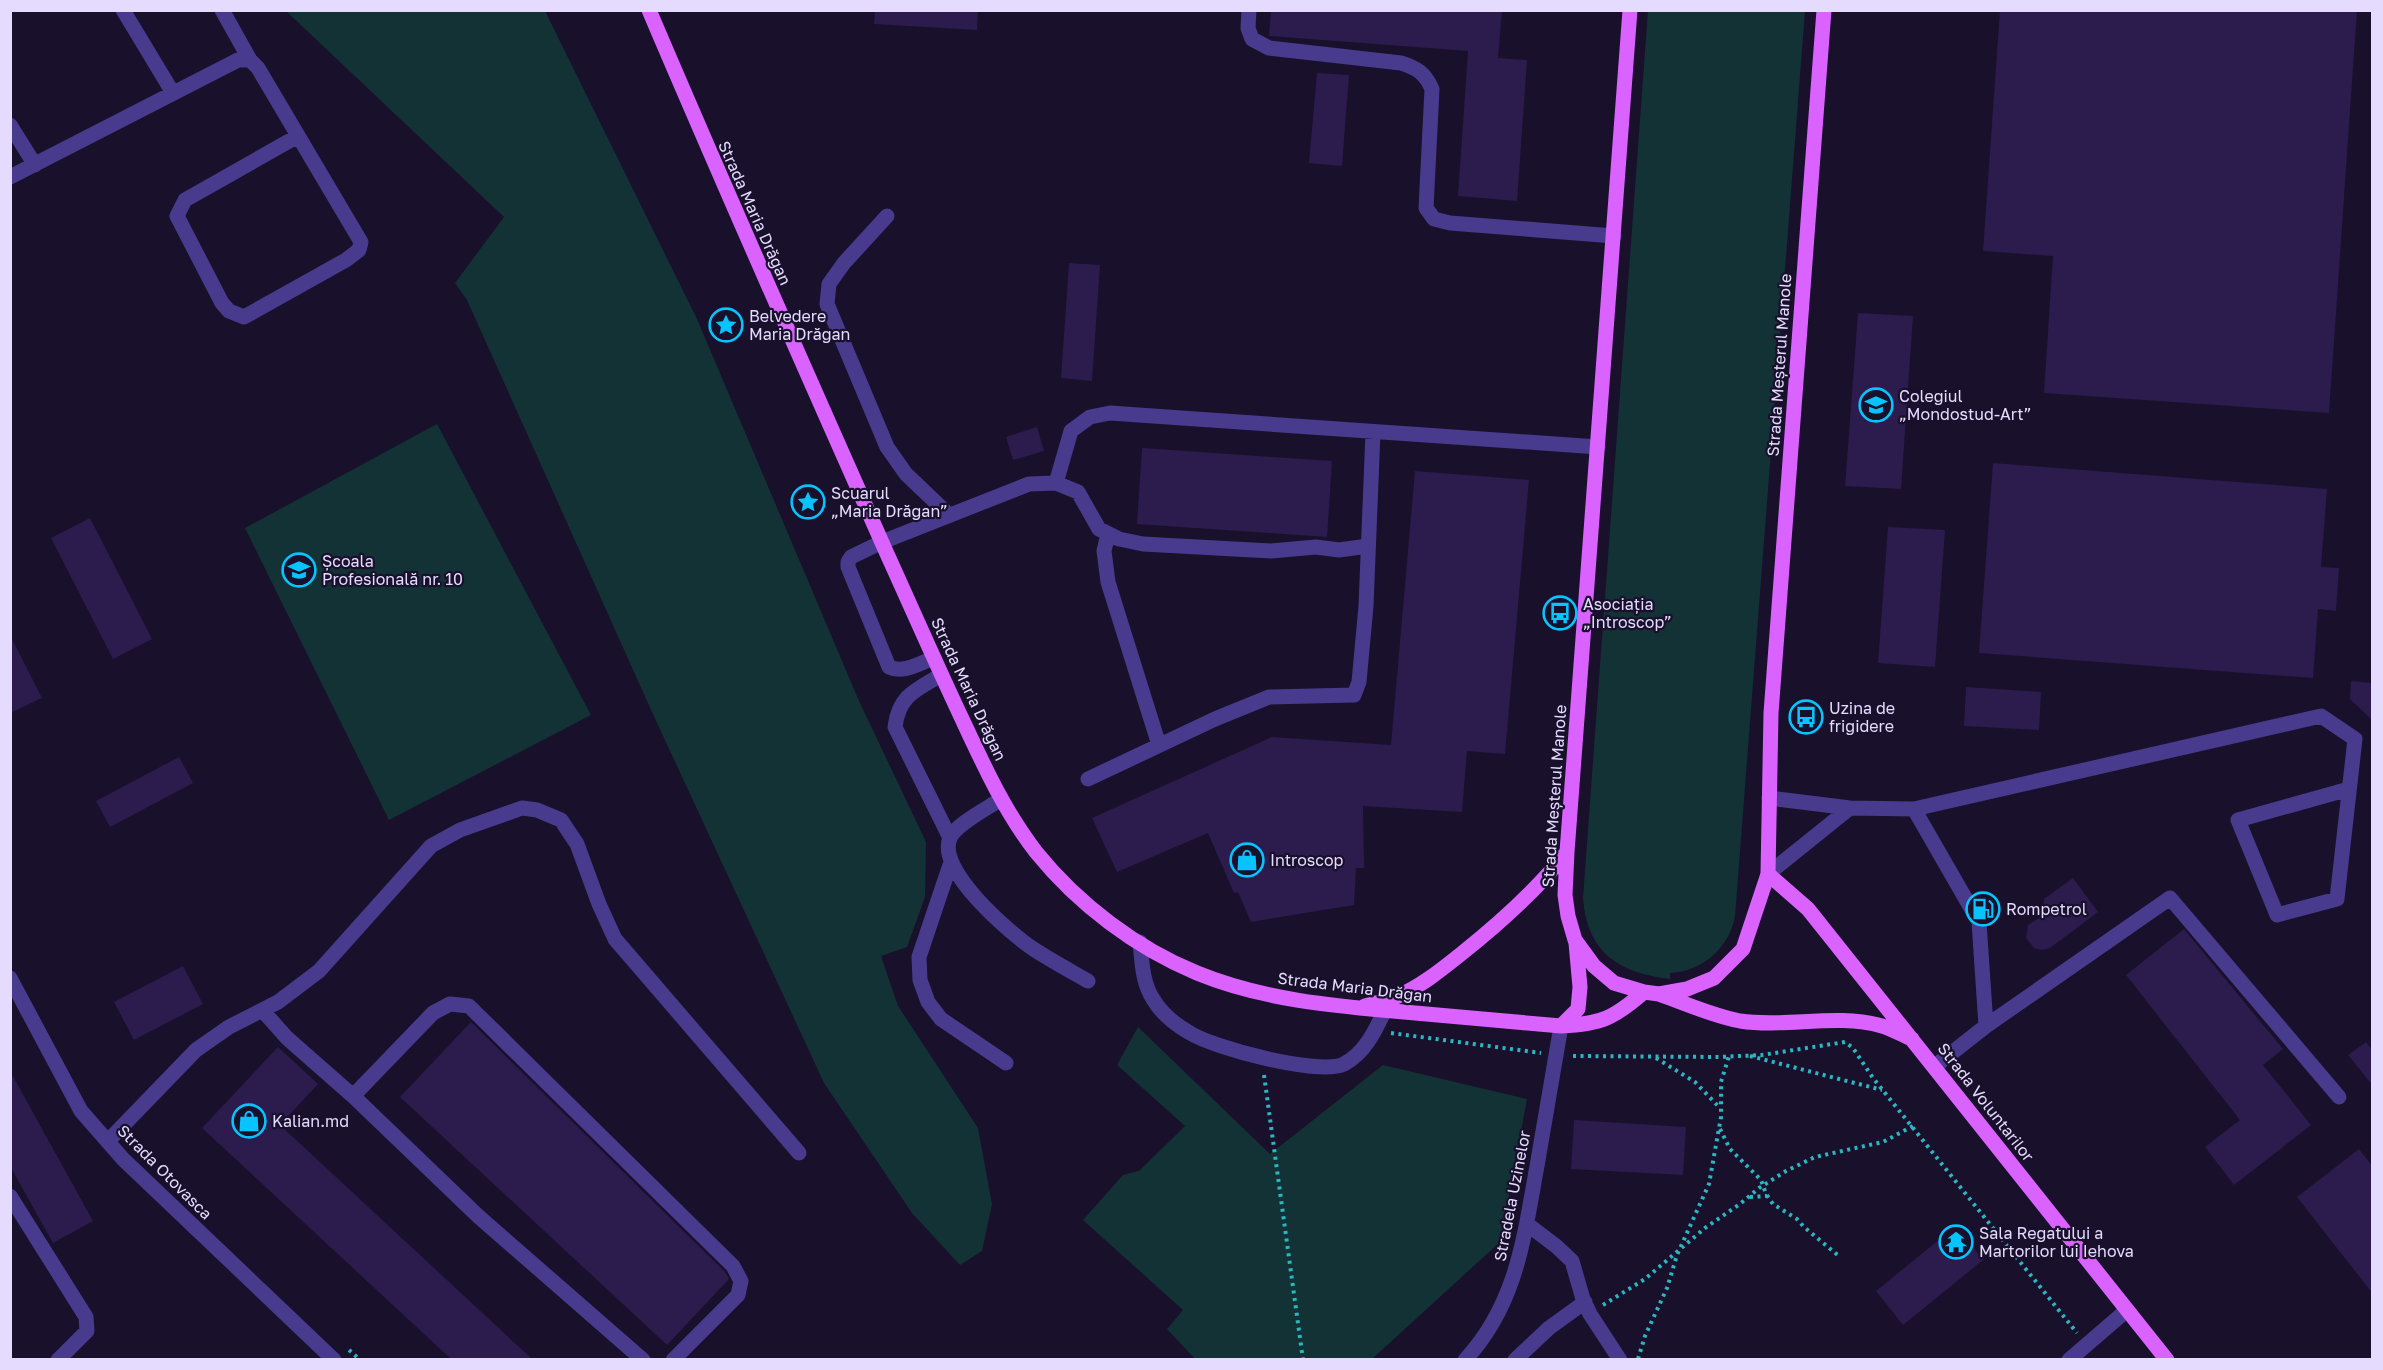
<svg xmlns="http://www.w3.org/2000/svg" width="2383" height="1370" font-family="'Golos Text',sans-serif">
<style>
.green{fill:#133236}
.building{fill:#2c1b4d}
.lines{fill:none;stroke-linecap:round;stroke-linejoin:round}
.path{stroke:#2cb6c1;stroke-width:4;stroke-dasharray:3 4.5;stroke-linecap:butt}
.minor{stroke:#483a8c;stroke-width:15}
.major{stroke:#da62ff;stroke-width:15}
.labels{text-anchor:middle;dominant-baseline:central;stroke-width:4.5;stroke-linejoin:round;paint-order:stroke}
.street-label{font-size:16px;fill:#e4dbff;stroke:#19102b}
.poi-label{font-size:16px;fill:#e4dbff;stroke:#19102b;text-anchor:start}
</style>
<rect width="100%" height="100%" fill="#19102b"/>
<path class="green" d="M286,11H545L697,319L859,701L926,842L925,897L907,947L881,956L898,1006L978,1128L992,1204L982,1251L960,1265L912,1213L824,1083L652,712L467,300L455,283L504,217Z
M1648,11H1805L1735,916C1730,947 1702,972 1670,973V979C1619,973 1587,953 1583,898Z
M437,424L591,715L389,820L245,528Z
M1138,1027L1270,1154L1383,1065L1527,1099L1500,1242L1372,1359H1195L1167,1329L1183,1310L1083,1220L1123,1175L1139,1171L1185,1126L1117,1065Z"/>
<path class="building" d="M875,10H978L977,30L874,24Z
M1271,10H1502L1498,58L1527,60L1517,201L1458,196L1468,51L1269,36Z
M2000,10H2357L2329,413L2044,393L2053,256L1983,251Z
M1317,73L1349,75L1342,166L1309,163Z
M1069,263L1100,265L1092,381L1061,378Z
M1858,313L1913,316L1901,489L1845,486Z
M1037,427L1044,451L1013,460L1006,437Z
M1142,448L1332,461L1327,537L1137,524Z
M1993,463L2327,489L2321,567L2339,568L2336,611L2318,609L2313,678L1979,653Z
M1415,471L1529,480L1505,754L1467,751L1462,812L1363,806L1364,868H1356L1354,905L1251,922L1238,892L1234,893L1208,833L1117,872L1092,818L1272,737L1391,745Z
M90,518L152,639L113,659L51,538Z
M1888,527L1945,530L1935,667L1878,663Z
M10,635L42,698L10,713Z
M2351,681L2373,683V721L2350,699Z
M1966,687L2041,692L2039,730L1964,726Z
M179,757L193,783L110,827L96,801Z
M2073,878L2098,912L2050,948L2042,950L2034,948L2026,938L2028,925L2042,916L2044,899Z
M2184,929L2283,1049L2263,1065L2311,1125L2234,1185L2205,1147L2240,1120L2126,975Z
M183,966L203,1004L134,1040L114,1002Z
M471,1022L725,1272L729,1279L667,1345L400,1097Z
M2366,1042L2373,1051V1086L2348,1055Z
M278,1047L318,1084L280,1125L532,1359H451L202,1128Z
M10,1071L93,1221L53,1243L10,1166Z
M1574,1120L1686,1127L1683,1175L1571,1169Z
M2359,1149L2373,1167V1294L2297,1197Z
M1956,1226L1983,1260L1903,1325L1876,1291Z"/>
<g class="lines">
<path class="path" d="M1391,1033L1541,1053
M1573,1056L1719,1057L1762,1055L1845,1042L1853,1048L1873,1078L2077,1333
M1750,1056L1882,1090
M1656,1058L1695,1082L1720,1108
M1264,1075L1303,1360
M1720,1129L1730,1149L1761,1180L1766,1194L1773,1204L1797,1219L1804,1227L1840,1257
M1750,1197L1767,1196
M1603,1305L1645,1279L1705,1228L1740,1204L1759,1188L1786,1171L1815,1157L1883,1142L1913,1126
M349,1350L360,1360
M1638,1359L1645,1336L1667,1288L1677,1255L1709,1184L1721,1117V1082L1729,1056"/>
<path class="minor" d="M123,10L173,93
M222,10L250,60
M1249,10L1248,28L1252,39L1269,48L1401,63C1417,68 1425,73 1432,89L1426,208L1434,219L1450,223L1614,236
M10,125L35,165
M10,177L238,60H250L258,68L361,242L359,250L346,260L244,317L229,311L222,303L177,216L185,200L298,136
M887,216L844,263L829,284L827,304L887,447L906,474L949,515
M1056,483L1071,431L1090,417L1110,413L1598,447
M1108,534L1104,551L1108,582L1159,745
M934,658C920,663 903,674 889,667L848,567V562L851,557L882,542L1029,484L1056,483L1078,492L1099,529L1119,539L1143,544L1271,551L1316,547L1339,550L1368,546
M941,675C916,690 899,695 895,727L950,838
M1088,779L1215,719L1269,697L1354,695L1359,682L1366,606L1373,432
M1769,798L1850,808L1914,809L2321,716L2355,739L2337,899L2277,915L2238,820L2349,789
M1001,799C988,808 956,824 950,838C936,870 1009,932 1032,948C1050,960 1069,970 1088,981
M1914,809L1979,922L1986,1026
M951,862L919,957L920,980L928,1002L941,1019L1006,1063
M1768,874L1850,808
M1140,942C1142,961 1142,982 1153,999C1161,1013 1176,1025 1190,1033C1214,1048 1319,1076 1344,1064C1365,1053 1375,1031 1385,1010
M10,978L81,1111L123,1159L334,1360
M263,1011L287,1038L353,1096L478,1216L643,1360
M1935,1066L1986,1026L2170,898L2339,1097
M353,1096L433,1013L450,1004L469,1006L733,1266L741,1281L738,1295L673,1360
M108,1141L196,1050L229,1027L278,1002L319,971L431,846L460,830L522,808L537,810L561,820L577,844L599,904L615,939L799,1153
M10,1196L86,1317L87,1331L58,1360
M1527,1224L1556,1246L1572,1261L1583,1299L1590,1314L1620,1360
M1465,1360C1517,1304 1524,1237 1537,1166C1545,1119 1553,1072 1561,1026
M1515,1360L1549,1328L1585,1302
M2069,1360L2127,1310"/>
<path class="major" d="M649,10C727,193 807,374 888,556C913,611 937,666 963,721C984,766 1005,812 1036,852C1078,904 1136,948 1197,973C1263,1000 1333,1006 1404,1012C1456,1017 1509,1021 1561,1026C1602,1024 1614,1018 1644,992
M1630,10L1567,852L1565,895L1568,916L1575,940L1594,966L1614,983L1644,992L1659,994L1687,989L1714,978L1743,949L1768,874L1771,713L1824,10
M1768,874L1808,909L2167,1360
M1661,995C1687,1004 1713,1016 1740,1021C1787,1028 1836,1013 1882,1026C1892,1029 1902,1035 1912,1039
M1365,1006C1375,1003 1386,1001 1396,997C1420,987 1441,970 1461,954C1500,923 1536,891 1567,852
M1561,1026L1578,1009L1580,987L1576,943"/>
</g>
<defs>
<symbol id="sight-ring" viewBox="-11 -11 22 22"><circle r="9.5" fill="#19102b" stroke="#07c4ff" stroke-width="1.5"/><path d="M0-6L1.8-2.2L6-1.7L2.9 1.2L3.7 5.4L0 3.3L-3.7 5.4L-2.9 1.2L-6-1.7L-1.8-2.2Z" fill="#07c4ff"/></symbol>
<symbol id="university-ring" viewBox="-11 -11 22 22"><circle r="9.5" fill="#19102b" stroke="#07c4ff" stroke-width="1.5"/><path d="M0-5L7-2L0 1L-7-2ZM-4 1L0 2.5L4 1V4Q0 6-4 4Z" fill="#07c4ff"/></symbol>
<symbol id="bus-ring" viewBox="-11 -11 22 22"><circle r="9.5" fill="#19102b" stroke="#07c4ff" stroke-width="1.5"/><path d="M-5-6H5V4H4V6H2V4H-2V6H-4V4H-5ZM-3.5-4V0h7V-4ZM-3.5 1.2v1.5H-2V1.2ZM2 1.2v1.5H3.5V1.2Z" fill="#07c4ff"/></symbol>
<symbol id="shop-ring" viewBox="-11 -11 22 22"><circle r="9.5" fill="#19102b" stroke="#07c4ff" stroke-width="1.5"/><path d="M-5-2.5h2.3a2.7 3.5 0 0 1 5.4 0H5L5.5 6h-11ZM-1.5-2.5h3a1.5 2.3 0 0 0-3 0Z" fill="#07c4ff"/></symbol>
<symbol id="fuel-ring" viewBox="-11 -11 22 22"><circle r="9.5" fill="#19102b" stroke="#07c4ff" stroke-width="1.5"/><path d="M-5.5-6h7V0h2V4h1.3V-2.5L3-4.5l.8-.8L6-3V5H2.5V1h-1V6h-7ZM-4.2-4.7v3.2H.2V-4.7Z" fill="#07c4ff"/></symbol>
<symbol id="temple-ring" viewBox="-11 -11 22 22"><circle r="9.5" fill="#19102b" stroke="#07c4ff" stroke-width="1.5"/><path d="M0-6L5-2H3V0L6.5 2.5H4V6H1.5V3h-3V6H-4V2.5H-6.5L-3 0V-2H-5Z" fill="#07c4ff"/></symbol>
</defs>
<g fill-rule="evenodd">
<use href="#sight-ring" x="707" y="306" width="38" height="38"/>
<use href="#university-ring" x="1857" y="386" width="38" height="38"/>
<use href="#sight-ring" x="789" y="483" width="38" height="38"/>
<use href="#university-ring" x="280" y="551" width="38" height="38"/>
<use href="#bus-ring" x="1541" y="594" width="38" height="38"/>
<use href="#bus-ring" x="1787" y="698" width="38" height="38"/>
<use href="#shop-ring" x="1228" y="841" width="38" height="38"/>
<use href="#fuel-ring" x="1964" y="890" width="38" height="38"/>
<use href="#shop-ring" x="230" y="1102" width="38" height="38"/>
<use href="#temple-ring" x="1937" y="1223" width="38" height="38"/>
</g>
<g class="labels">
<g class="street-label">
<text transform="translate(755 213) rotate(66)">Strada Maria Drăgan</text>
<text transform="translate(1779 365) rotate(-86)">Strada Meșterul Manole</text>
<text transform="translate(969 689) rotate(65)">Strada Maria Drăgan</text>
<text transform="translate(1554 796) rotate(-86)">Strada Meșterul Manole</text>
<text transform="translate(1355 987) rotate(7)">Strada Maria Drăgan</text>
<text transform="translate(1986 1102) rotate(52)">Strada Voluntarilor</text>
<text transform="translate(165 1172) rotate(45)">Strada Otovasca</text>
<text transform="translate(1512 1196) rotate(-79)">Stradela Uzinelor</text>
</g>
<g class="poi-label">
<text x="749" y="316">Belvedere<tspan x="749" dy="18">Maria Drăgan</tspan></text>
<text x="1899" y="396">Colegiul<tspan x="1899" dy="18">„Mondostud-Art”</tspan></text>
<text x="831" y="493">Scuarul<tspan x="831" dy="18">„Maria Drăgan”</tspan></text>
<text x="322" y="561">Școala<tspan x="322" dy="18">Profesională nr. 10</tspan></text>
<text x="1583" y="604">Asociația<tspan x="1583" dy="18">„Introscop”</tspan></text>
<text x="1829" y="708">Uzina de<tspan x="1829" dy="18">frigidere</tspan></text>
<text x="1270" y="860">Introscop</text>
<text x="2006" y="909">Rompetrol</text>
<text x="272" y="1121">Kalian.md</text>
<text x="1979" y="1233">Sala Regatului a<tspan x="1979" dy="18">Martorilor lui Iehova</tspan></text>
</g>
</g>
<rect width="2383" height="1370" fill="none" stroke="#e4dbff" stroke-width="24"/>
</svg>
